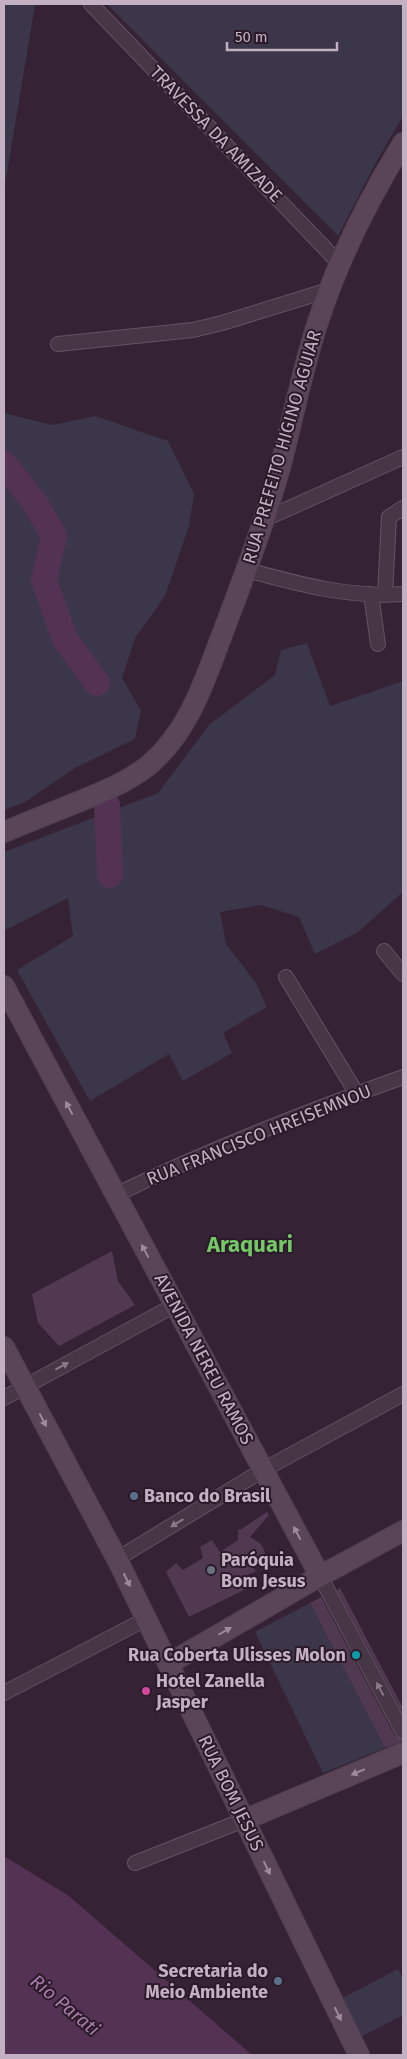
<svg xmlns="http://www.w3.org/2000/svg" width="407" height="2059" font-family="'Fira Sans',sans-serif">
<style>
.green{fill:#3b364a}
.water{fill:#543254}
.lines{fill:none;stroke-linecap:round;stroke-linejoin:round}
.river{stroke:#543254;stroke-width:26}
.building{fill:#513a51}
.street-casing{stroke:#645364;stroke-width:16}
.secondary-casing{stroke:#503f4f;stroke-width:22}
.street{stroke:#463646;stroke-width:14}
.secondary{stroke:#594458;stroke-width:20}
.oneway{fill:#9e8a9d}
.oneway2{fill:#8b798a}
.service-dot{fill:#5c6f8a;stroke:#2b1b2a;stroke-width:2}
.worship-dot{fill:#6b7280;stroke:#2b1b2a;stroke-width:2}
.culture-dot{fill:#0f9aa8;stroke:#2b1b2a;stroke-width:2}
.hotel-dot{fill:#d1479c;stroke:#2b1b2a;stroke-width:2}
.labels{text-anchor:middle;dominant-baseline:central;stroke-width:4;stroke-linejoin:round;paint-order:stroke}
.street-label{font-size:18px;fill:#c3b0c2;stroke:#2b1b2a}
.poi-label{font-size:18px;font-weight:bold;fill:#c3b0c2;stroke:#2b1b2a;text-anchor:start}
.water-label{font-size:19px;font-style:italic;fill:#a87ba8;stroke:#2b1b2a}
.district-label{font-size:22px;font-weight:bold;fill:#74c866;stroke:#2b1b2a}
</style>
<rect width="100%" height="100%" fill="#352235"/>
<path class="green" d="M4,4L35,5L4,191Z
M107,4H403V116L375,164L338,236Z
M4,413L52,425L95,416L168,441L194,494L189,526L165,596L135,638L122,678L141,711L135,739L75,768L25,802L4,810Z
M307,643L330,706L403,681V892L358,932L315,954L299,917L261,905L220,912L226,944L256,983L267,1007L223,1033L232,1053L183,1081L169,1054L90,1101L17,970L73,936L68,898L4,931V852L158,793L209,725L275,675L281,650Z
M310,1603L385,1748L323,1773L255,1632Z
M398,1969L403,1979V2015L361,2037L341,1999Z"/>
<path class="water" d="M4,1856L69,1896L252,2055H4Z"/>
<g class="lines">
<path class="river" d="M4,464L35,503L54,536L44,580L65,639L97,683
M107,805L110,875"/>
</g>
<path class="building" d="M112,1251L118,1281L135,1305L59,1346L38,1323L32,1294Z
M267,1512L269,1515L250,1537L261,1544L265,1552L261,1561L251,1564L256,1571L241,1578L244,1590L189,1617L166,1572L176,1563L183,1570L203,1558L200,1547L212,1540L220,1552L238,1540V1529L240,1530Z
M340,1588L403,1708V1714L337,1590Z
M321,1597L395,1736L403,1741L385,1748L310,1603Z"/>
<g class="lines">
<defs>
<path id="street" d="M91,4L340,264
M58,344L193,330L222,323L329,290
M263,520L403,457
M247,570C298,584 349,598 403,594
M371,594L378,644
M385,595L389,517L403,508
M384,951L403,974
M286,977L357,1094
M115,1195C209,1150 305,1112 403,1077
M4,1398L175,1305
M117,1559L263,1470L403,1394
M320,1576L403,1732
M4,1693L146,1619
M135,1863L244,1820"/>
<path id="secondary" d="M4,832C28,822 53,812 78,802C102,792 128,782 149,765C189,731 204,682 222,635C243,579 265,522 281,464C293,418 302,371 317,325C337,262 368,200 403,143
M4,986L320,1576
M4,1347L117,1559L359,2055
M168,1664L320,1576L403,1531
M244,1820L403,1753"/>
</defs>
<use href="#street" class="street-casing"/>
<use href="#secondary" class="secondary-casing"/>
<use href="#street" class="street"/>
<use href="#secondary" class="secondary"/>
</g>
<defs><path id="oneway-solid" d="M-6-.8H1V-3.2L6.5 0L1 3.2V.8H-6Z" transform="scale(1.25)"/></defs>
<g class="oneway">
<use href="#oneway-solid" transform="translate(69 1108) rotate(-118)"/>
<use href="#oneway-solid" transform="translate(145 1251) rotate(-118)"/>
<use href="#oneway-solid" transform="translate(43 1420) rotate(62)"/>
<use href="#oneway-solid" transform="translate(297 1533) rotate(-118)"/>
<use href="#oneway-solid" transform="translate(127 1580) rotate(64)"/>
<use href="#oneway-solid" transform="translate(225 1631) rotate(-30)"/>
<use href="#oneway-solid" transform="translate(358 1772) rotate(157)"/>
<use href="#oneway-solid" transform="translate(267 1868) rotate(64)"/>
<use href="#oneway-solid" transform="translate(338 2014) rotate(64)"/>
</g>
<g class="oneway2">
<use href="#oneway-solid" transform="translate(62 1366) rotate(-28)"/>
<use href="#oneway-solid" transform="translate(177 1523) rotate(149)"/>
<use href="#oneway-solid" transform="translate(380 1689) rotate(-118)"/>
</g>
<g class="service-dot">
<circle cx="134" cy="1496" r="5"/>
<circle cx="278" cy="1981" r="5"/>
</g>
<circle class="worship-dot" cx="211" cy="1570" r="5"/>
<circle class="culture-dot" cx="356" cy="1655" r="5"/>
<circle class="hotel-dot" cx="146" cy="1691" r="5"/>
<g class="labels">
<g class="street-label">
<text transform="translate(216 134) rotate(46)">TRAVESSA DA AMIZADE</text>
<text transform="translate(282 447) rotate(-74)">RUA PREFEITO HIGINO AGUIAR</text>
<text transform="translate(259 1135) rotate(-22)">RUA FRANCISCO HREISEMNOU</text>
<text transform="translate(204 1359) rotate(62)">AVENIDA NEREU RAMOS</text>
<text transform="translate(231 1793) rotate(64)">RUA BOM JESUS</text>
</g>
<g class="poi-label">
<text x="144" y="1496">Banco do Brasil</text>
<text x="221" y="1560">Paróquia<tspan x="221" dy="21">Bom Jesus</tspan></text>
<text x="346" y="1655" text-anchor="end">Rua Coberta Ulisses Molon</text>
<text x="156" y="1681">Hotel Zanella<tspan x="156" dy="21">Jasper</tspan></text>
<text x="268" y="1971" text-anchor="end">Secretaria do<tspan x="268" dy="21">Meio Ambiente</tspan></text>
</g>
<g class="water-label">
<text transform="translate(65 2005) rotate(40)">Rio Parati</text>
</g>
<g class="district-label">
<text x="250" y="1244">Araquari</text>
</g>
</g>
<rect width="407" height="2059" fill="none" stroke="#c3b0c2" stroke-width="10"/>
<path d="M227 42v8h110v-8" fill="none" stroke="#c3b0c2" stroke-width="2.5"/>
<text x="235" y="42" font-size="15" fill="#c3b0c2" stroke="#2b1b2a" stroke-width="4" paint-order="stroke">50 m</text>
</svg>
